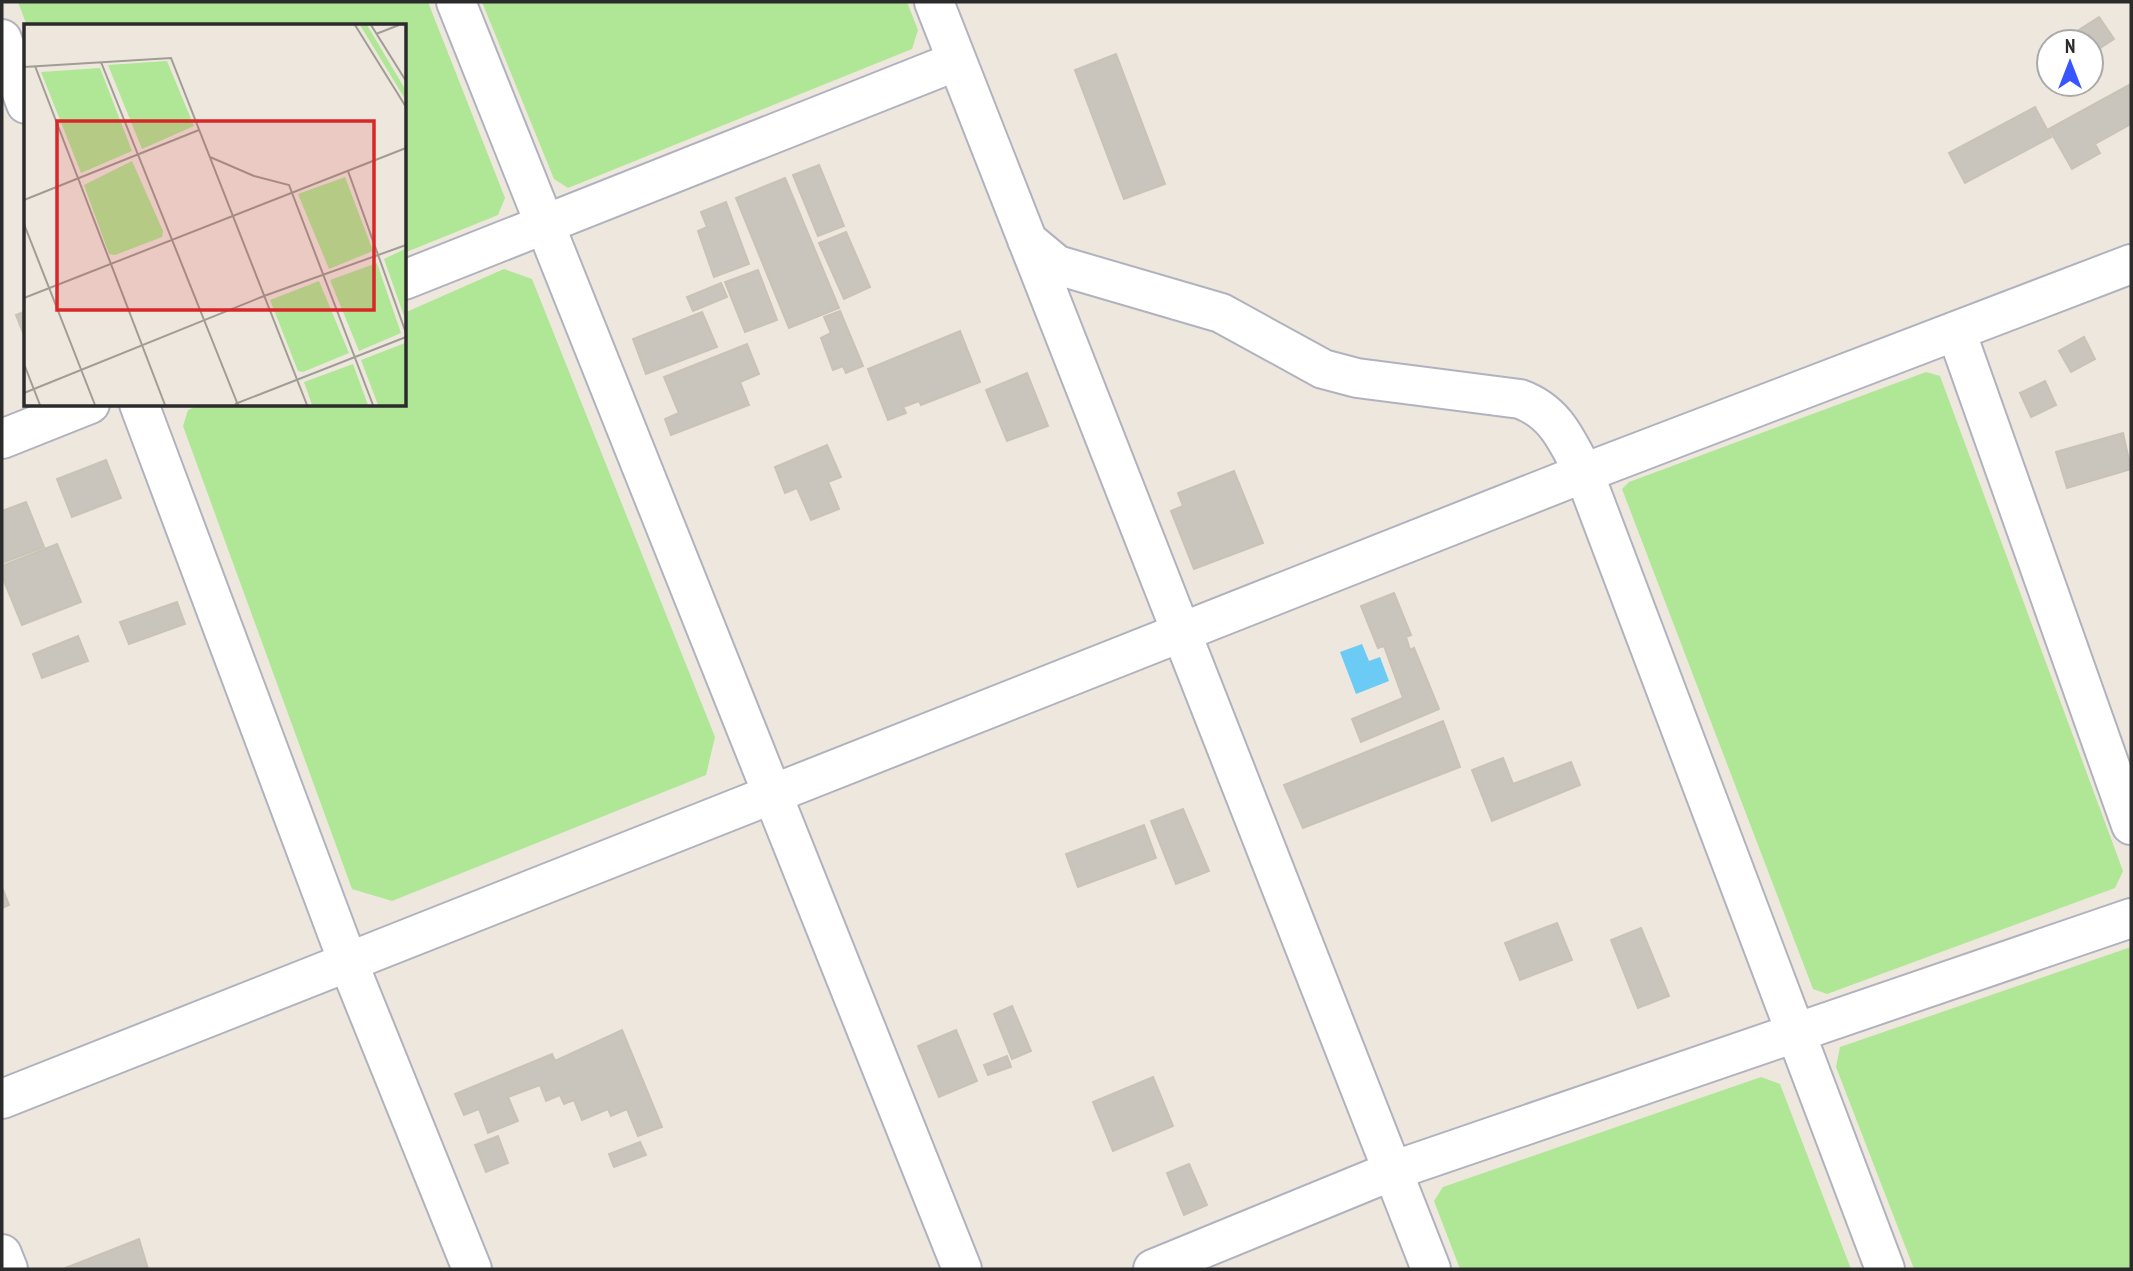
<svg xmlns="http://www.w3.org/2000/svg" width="2133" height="1271" font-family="'PT Sans Narrow',sans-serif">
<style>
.green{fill:#afe796}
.water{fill:#6bcbf4}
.building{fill:#c9c4bc;stroke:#c9c3b6;stroke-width:2}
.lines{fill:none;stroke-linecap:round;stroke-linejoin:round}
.street-casing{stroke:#b1b2bf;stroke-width:42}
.street{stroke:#fff;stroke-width:38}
.inset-road{fill:none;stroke:#a09c96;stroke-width:2}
.view{fill:#d62828;fill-opacity:0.15;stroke:#d62828;stroke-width:3.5}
.inset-edge{fill:none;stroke:#2b2b2b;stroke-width:3.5}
</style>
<rect width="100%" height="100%" fill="#eee7dd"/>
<path class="green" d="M18,2H428L505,198L498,215L404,253V26H27Z
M482,2H907L918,30L912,49L568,188L554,179Z
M504,269L532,279L715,737L706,775L392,901L352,889L183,426L188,410L201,404H404V313Z
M1926,372L1940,376L2123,871L2115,888L1827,994L1813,989L1622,489L1629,482Z
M2131,947V1269H1914L1836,1067L1840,1047Z
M1761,1077L1780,1084L1851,1269H1460L1434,1201L1443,1187Z"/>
<path class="water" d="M1362,644L1369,661L1380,657L1389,681L1356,694L1340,652Z"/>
<path class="building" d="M2099,17L2114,39L2091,54V42H2080L2074,33Z
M1116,54L1165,184L1124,199L1075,70Z
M2131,84V124L2095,144L2100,153L2072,169L2049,129Z
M2035,107L2051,137L1965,183L1949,153Z
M819,165L844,226L818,236L793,175Z
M785,178L839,308L789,328L736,198Z
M726,202L749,264L714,277L698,231L707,227L701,212Z
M846,232L870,287L844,299L819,243Z
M758,270L777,320L745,332L725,282Z
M721,283L727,297L693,311L687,297Z
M26,311V340L16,315Z
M840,311L863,366L846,373L843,366L833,370L821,338L831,333L824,317Z
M702,312L717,347L646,374L633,339Z
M960,331L980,382L921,405L919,401L903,407L906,413L888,420L868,369Z
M2084,337L2095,359L2071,372L2059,351Z
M747,344L759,374L740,382L749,405L671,435L665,419L679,413L664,377Z
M1027,373L1048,426L1007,441L986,390Z
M2045,381L2056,405L2031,417L2020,393Z
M2123,433L2131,469L2067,488L2056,452Z
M827,445L841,477L828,482L839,509L811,520L797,488L785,493L775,467Z
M106,460L121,498L72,517L57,479Z
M1234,471L1263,543L1194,569L1171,511L1183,506L1178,493Z
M26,502L44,547L2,563V511Z
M57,544L81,602L22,625L2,576V566Z
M1394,593L1411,635L1406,637L1410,650L1414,648L1439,709L1361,742L1352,719L1403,698L1384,646L1378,648L1361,606Z
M177,602L185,624L129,644L120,622Z
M78,636L88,661L42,678L33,654Z
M1443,721L1460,767L1303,828L1284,785Z
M1503,758L1513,784L1571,762L1580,785L1492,821L1472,770Z
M1183,809L1209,871L1176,884L1151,821Z
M1144,825L1156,858L1078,887L1066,854Z
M2,887L9,905L2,908Z
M1557,923L1572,960L1520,980L1505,943Z
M1641,928L1669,996L1638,1008L1611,940Z
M1012,1006L1031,1051L1012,1059L994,1014Z
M622,1030L662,1127L638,1136L627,1109L611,1116L608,1109L582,1120L574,1100L564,1104L560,1095L546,1101L540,1085L508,1097L518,1121L488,1133L479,1109L464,1115L455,1094L552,1054L555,1061Z
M956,1030L977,1081L939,1097L918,1046Z
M1007,1056L1011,1067L988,1075L984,1065Z
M1153,1077L1173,1126L1113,1151L1093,1102Z
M498,1136L508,1163L486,1172L475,1145Z
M640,1142L646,1155L614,1167L609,1154Z
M1189,1164L1207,1205L1184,1215L1167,1173Z
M139,1239L148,1269H63Z"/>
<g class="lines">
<defs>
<path id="street" d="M456,2L962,1269
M934,2L1431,1269
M2,39L26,104
M1027,240L1057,265L1221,313L1323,369L1357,378L1520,399C1556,412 1567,441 1584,473L1885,1269
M404,280L957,61
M1956,331L2131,825
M139,404L348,962L472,1269
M2,439L90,404
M2,1099L1584,473L2131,264
M2,1254L8,1269
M1153,1269L1392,1171L2131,918"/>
</defs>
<use href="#street" class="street-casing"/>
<use href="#street" class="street"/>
</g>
<g transform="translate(24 24)">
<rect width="382" height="382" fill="#eee7dd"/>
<path d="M336,1H343L381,65V75ZM143,37L170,102L118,125L84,41ZM76,44L108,127L57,149L17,48ZM108,137L139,207L138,213L91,231L85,230L60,161ZM321,153L349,227L305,245L274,170ZM381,225V295L360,235ZM353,239L377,309L335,327L306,256ZM295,257L325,329L279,348L274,347L246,276ZM381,319V381H354L337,336ZM329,340L344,381H288L280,358Z" fill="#afe796"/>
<path class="inset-road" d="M331,1L382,83M347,1L382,57M352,10L375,1M77,38L214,381M11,42L141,381M0,43L147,34L283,381M186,133L230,152L265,161L349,381M324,147L382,309M0,176L175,106M0,200L71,381M0,274L382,124M0,340L16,381M0,369L240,272L382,221M211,380L382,313"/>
<path class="view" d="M33,97H350V286H33Z"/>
<rect width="382" height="382" class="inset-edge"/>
</g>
<rect width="2133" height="1271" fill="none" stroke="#2b2b2b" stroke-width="7"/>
<g transform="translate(2070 63)"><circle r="33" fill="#ffffff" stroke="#aaaaaa" stroke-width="2"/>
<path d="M0-5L12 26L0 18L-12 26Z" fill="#3855ff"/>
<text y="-10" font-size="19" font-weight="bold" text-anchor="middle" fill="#2b2b2b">N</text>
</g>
</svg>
